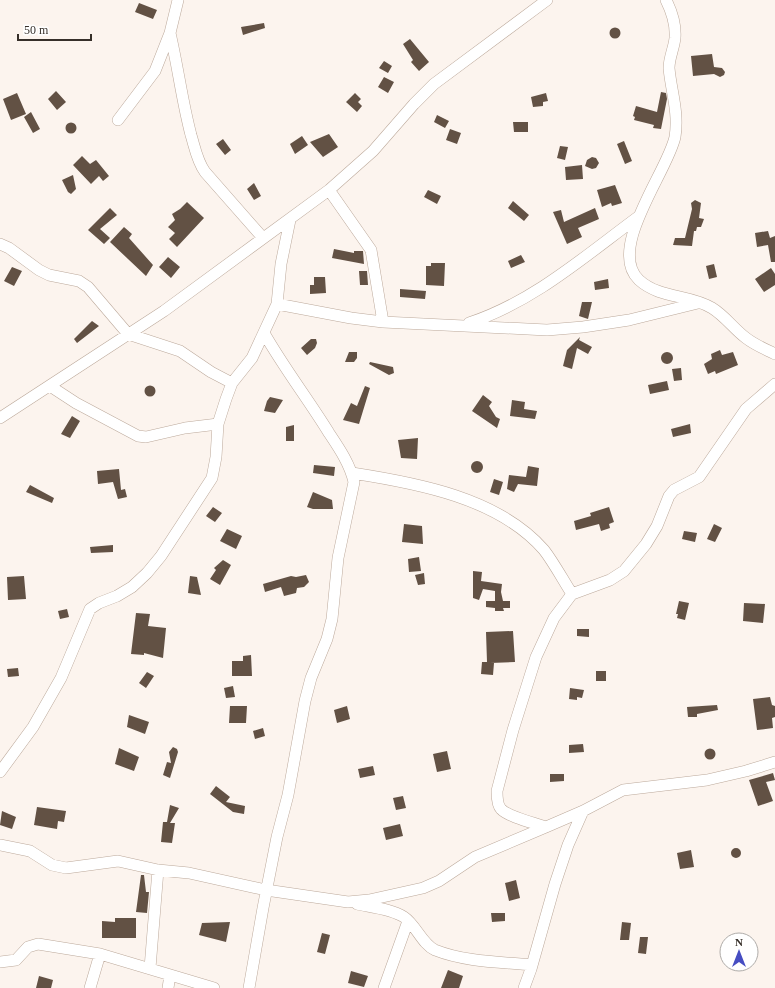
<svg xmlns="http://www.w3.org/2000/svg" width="775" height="988" font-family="Georgia,serif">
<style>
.building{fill:#625144}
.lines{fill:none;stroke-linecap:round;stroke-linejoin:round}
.street-casing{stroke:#bca99b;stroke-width:12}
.street{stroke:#fff;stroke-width:11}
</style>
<rect width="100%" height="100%" fill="#fcf4ee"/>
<path class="building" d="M139,3L157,10L153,19L135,12Z
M264,23L265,28L243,35L241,27Z
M609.5 33a5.5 5.5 0 1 1 11 0a5.5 5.5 0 1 1-11 0Z
M410,39L429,62L419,71L411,62L413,60L403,44Z
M712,54L714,67L722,68L725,72L724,75L720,77L714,74L693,76L691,56Z
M384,61L392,66L388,73L379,68Z
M384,77L394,82L388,93L378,87Z
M56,91L66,102L57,110L48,99Z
M661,92L666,93L667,99L661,129L653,128L654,125L634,120L635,117L633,116L636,106L657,112Z
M17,93L26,114L11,120L3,99Z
M355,93L361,99L358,102L362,106L357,112L346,102Z
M546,93L548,101L543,102V106L533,107L531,97Z
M31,112L40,129L33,133L24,117Z
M437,115L449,121L445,128L434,122Z
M513,122H528V132H514Z
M65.5 128a5.5 5.5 0 1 1 11 0a5.5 5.5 0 1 1-11 0Z
M450,129L461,133L457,144L446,140Z
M329,134L338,147L323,157L310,142Z
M302,136L308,145L295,154L290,144Z
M223,139L231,150L225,155L216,144Z
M624,141L632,161L625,164L617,144Z
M560,146L568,147L565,160L557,158Z
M82,156L90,164L96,160L109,176L103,181L99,176L91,184L73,165Z
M592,157L596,158L599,163L596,168L592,169L585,166L587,160Z
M582,165L583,179L566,180L565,167Z
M73,175L76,189L71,194L68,192L62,180Z
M254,183L261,196L254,200L247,189Z
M615,185L622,203L612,206L611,203L602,207L597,190Z
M428,190L441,196L437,204L424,197Z
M695,200L701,203L699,218L704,219L701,227H697L696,231H694L692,246L673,245L675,238H685L692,209L691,203Z
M513,201L529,215L524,221L508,208Z
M187,202L204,218L177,247L169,239L175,233L168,227L175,220L172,214L180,209Z
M110,208L117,215L100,229L110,238L104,244L88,230Z
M595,208L599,219L578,228L582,237L567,244L553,212L561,210L564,222Z
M124,227L132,234L129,238L153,265L146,276L110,242Z
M768,231L770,238L775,236V262H771L768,245L757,247L755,233Z
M334,249L354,253V251H363L364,264L332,258Z
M521,255L525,262L511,268L508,261Z
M168,257L180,267L171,278L159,267Z
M431,263H445L444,286L426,285V266H431Z
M714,264L717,277L709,279L706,266Z
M12,267L22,271L14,286L4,281Z
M771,268L775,274V285L764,292L755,279Z
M359,271H367L368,285H360Z
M314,277H325L326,293L310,294V285H314Z
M608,279L609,288L595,290L594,282Z
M400,289L426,291L425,299L400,297Z
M582,302H592L588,319L579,316Z
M92,321L99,326L77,343L74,339Z
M580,337L579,340L592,347L588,354L577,348L572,369L563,366L567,350Z
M311,339H316L317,343L315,348L307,355L301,348Z
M720,350L722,355L733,352L738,365L716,374L715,371L708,374L704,364L712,359L711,354Z
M349,352H357V358L354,362H345Z
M661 358a6 6 0 1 1 12 0a6 6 0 1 1-12 0Z
M370,362L393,367L394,373L389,375L369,364Z
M681,368L682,380L674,381L672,369Z
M667,381L669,390L650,394L648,385Z
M144.5 391a5.5 5.5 0 1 1 11 0a5.5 5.5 0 1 1-11 0Z
M365,386L370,388L359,424L343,420L351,403L357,406Z
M483,395L492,402L489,406L496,417L500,419L497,428L472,411Z
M270,397L283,400L275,413L264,411L267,401Z
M512,400L525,402L524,409L537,411L535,419L510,416Z
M72,416L80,421L70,438L61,434Z
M690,424L691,433L673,437L671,429Z
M294,425V441H286V427Z
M418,438L417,459L401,458L398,440Z
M471 467a6 6 0 1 1 12 0a6 6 0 1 1-12 0Z
M314,465L335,467L334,476L313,473Z
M528,466L539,468L537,486L518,484L514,492L507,489L509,475L526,477Z
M119,469L121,490L125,489L127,497L118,499L113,482L98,484L97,471Z
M494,479L503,482L499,495L490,492Z
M30,485L54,498L52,503L26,492Z
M313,492L332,500L333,509H313L307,507Z
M213,507L222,513L215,522L206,516Z
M609,507L614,522L609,524L610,528L601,531L599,524L576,530L574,521L591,516L590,513Z
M404,524L422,526L423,544L402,542Z
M714,524L722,528L715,542L707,539Z
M227,529L242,536L236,549L220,541Z
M684,531L697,533L695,542L682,539Z
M113,545V552L91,553L90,547Z
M419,557L421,571L409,572L408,559Z
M223,560L231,565L220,585L210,579L216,570L214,568Z
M473,571L482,572L481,581L502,584L501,592L503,601H510V608H503L504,611H495V608L486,607V601H495V591L483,589L479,600L473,598Z
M424,573L425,584L418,585L415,575Z
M306,575L309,582L304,587L297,588L296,593L284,596L281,587L265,592L263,584L291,576L296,577Z
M24,576L26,599L8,600L7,577Z
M190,576L197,577L201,595L188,593Z
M679,601L689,603L685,620L677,618L678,614H676Z
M744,603L765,604L763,623L743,621Z
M67,609L69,617L60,619L58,611Z
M136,613L150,614L148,626L166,628L163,658L144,653V655L131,654Z
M577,629H589V637L577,636Z
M513,631L515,662L490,663H494L493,675L481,674L482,662H487L486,632Z
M251,655L252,676H232V661H243V656Z
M18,668L19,676L8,677L7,669Z
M596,671H606V681H596Z
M147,672L154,676L146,688L139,683Z
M233,686L235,697L226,698L224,688Z
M570,688L584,690L582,698L577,697V700L569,699Z
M770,697L772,705L775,706V717L772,718L773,728L757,730L753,699Z
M717,705L718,710L697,714V717H688L687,707Z
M230,706H247L246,723H229Z
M347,706L350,719L337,723L334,710Z
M129,715L149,722L145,734L127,727Z
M263,728L265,736L255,739L253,731Z
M583,744L584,752L569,753V745Z
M173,747L177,749L178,752L170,778L163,775L167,762L171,763L169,752Z
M119,748L139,757L134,771L115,764Z
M704.5 754a5.5 5.5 0 1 1 11 0a5.5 5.5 0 1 1-11 0Z
M447,751L451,769L437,772L433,754Z
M373,766L375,775L360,778L358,769Z
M773,773L775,780L766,782L773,801L758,806L749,780Z
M550,774H564V781L550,782Z
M216,786L230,797L226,802L245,806L244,814L233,812L210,794Z
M403,796L406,808L396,810L393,798Z
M170,805L179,808L170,823H175L172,843L161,842L163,822H167Z
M37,807L66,811L64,822L58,821L57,829L34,825Z
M2,811L16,817L12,829L0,825Z
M400,824L403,836L386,840L383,828Z
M731 853a5 5 0 1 1 10 0a5 5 0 1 1-10 0Z
M691,850L694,867L680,869L677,853Z
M141,875H144L146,892H149L147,913L136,912Z
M516,880L520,898L509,901L505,883Z
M491,913H505V921L492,922Z
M115,918H136V938H102V921L115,922Z
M230,922L226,942L199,935L202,923Z
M622,922L631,923L629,940H620Z
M322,933L330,935L325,954L317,952Z
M640,937H648L646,954L638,953Z
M448,970L463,976L459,988H441Z
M351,971L368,976L364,987L348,983Z
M39,976L53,980L51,988H36Z"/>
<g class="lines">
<defs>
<path id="street" d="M666,0C672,12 676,25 675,38C674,48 669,58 669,68C671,91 679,112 675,137C668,171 606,249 639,280C660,299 689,294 712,308C725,316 734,329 746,338C755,345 765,349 775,354
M170,33C178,67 182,101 191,135C195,148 197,161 205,172L263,238
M118,120L155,71L170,33L178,0
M329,190L371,250L383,322
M0,244L9,248L39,270L49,275L79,281L88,287L128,334L180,351L211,372L232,383
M277,304L351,318L383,322L547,330L583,327L629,320L698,303
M469,323C533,302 585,256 638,217
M775,384L746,409L699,477L674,490L669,496L657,526L646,544L624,571L610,580L572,594L554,618L536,657L513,730L497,791C497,796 497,805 501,809C508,817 535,823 546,827L583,811L623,790L707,780L746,771L775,762
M50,386L76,403L138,436L146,437L185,428L218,424
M0,418L164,311L329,190L373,151L414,104L434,84L547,0
M352,473C417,483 499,498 544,550C554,563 563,580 572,594
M0,772L33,727L61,678L90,609L99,603L117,596L132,587L147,573L161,556L212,478L216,457L218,424L226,399L232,383L252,358L277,304L281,264L290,220
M0,845L30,851L52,865L66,868L118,861L158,870L189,873L266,890L348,902L369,900L423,888L439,881L475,857L546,827
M357,904C371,907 392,909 404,917C416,925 422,944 435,950C465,962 501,962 532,965
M0,962L16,960L28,947L38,944L100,954L214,988
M150,968L158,870
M90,988L100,954
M168,988L170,975
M249,988L263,908L277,837L288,795L305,701L311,678L327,639L332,619L338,558L354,482C350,464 339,448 329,433C308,399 284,368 264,333
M384,988L408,921
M524,988L531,969L555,884L568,845L583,811"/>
</defs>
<use href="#street" class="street-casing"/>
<use href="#street" class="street"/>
</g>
<g transform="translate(739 952)"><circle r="19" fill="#ffffff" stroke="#afaca9"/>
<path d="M0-3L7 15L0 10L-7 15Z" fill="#464dc2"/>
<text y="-6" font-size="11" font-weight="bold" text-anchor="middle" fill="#362f29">N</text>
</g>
<path d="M18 34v6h73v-6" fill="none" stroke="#362f29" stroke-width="2"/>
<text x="24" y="34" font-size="12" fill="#362f29" stroke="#ffffff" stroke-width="3" paint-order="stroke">50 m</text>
</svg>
